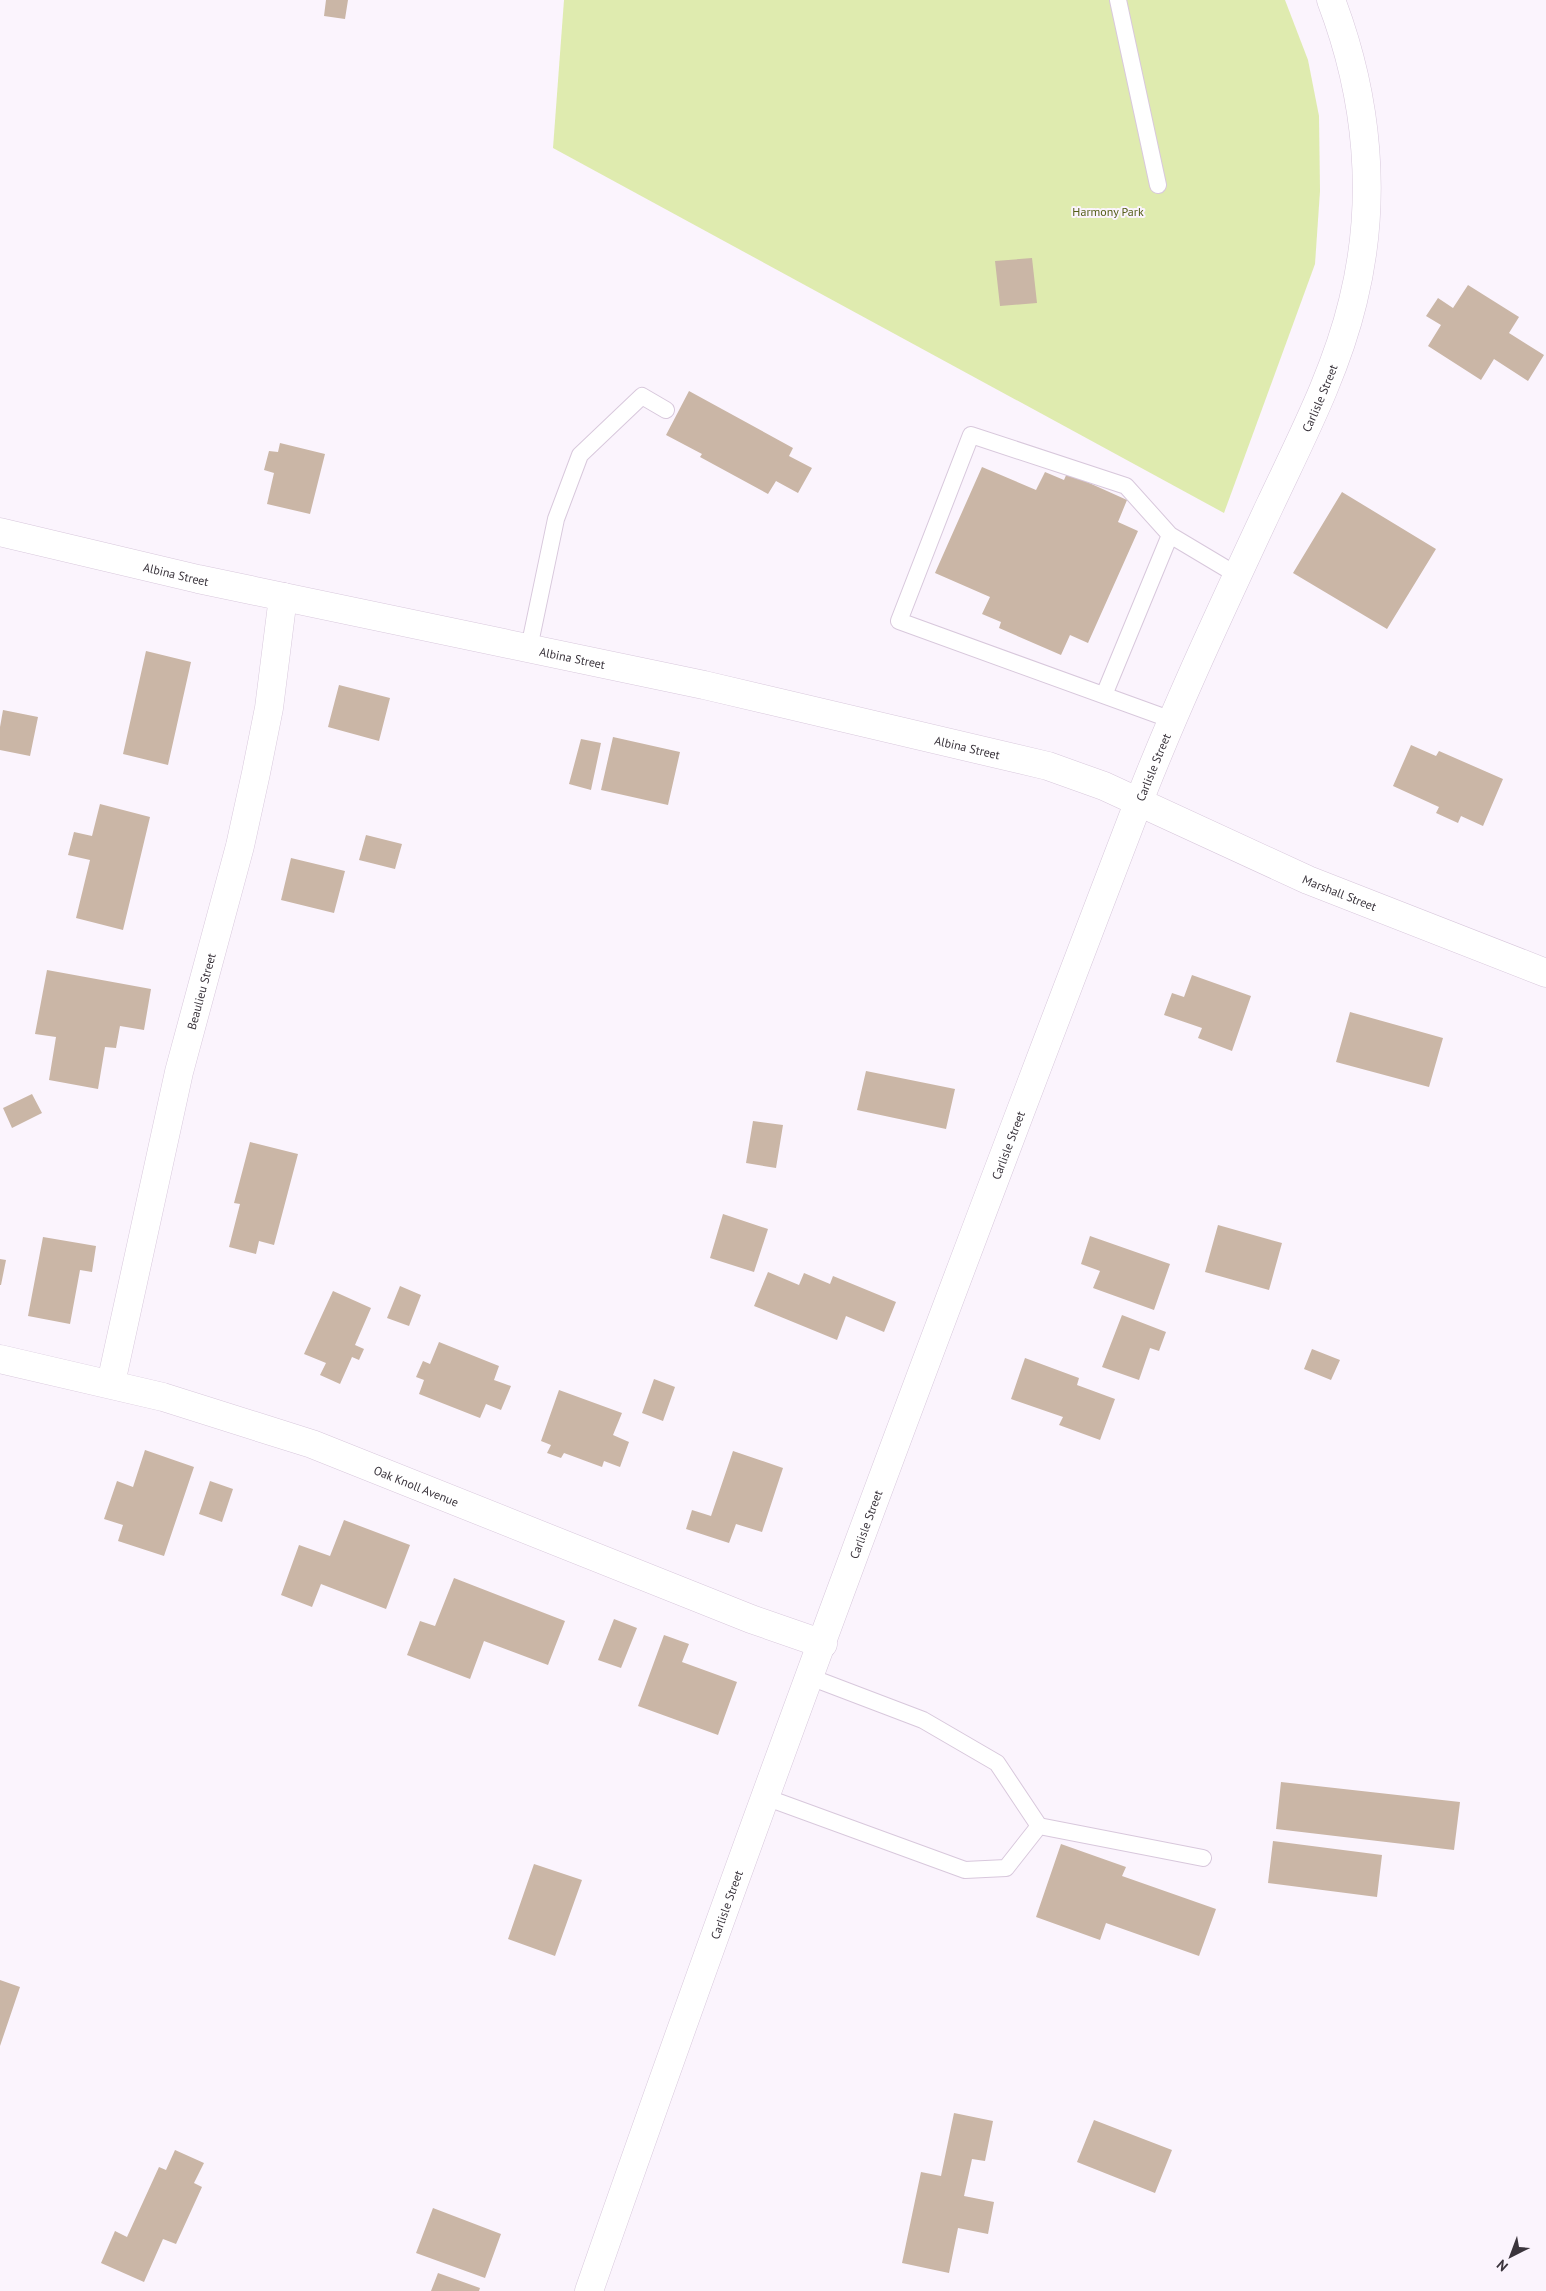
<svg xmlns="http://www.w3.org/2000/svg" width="1546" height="2291" font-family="'PT Sans',sans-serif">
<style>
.green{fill:#dfebaf}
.building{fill:#cab6a6}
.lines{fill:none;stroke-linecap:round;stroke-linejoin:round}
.lane-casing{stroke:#d8c8dc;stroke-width:18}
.street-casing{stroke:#d8c8dc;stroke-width:29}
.secondary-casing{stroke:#d8c8dc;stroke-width:29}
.lane{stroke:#fff;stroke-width:16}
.street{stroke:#fff;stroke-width:28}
.secondary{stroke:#fff;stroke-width:28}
.labels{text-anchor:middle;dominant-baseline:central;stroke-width:4;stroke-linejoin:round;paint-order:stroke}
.park-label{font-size:12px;fill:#545e18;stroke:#fbf4fd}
.street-label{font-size:12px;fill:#3a343c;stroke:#fbf4fd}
</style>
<rect width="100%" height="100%" fill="#fbf4fd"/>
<path class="green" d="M564,0H1285L1308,60L1319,116L1320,191L1315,264L1224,513L553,148Z"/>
<path class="building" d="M326,0H348L345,19L324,16Z
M1032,258L1037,303L1000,306L995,261Z
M1468,285L1519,317L1509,333L1544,355L1528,381L1494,359L1481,380L1428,346L1441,325L1426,316L1438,298L1453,308Z
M689,391L793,448L789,456L812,468L798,493L776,481L768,494L700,457L702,454L666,435Z
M280,443L325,454L310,514L267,504L274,473L264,470L269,451L278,452Z
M982,467L1036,490L1045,472L1064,480L1067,473L1127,500L1118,522L1138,531L1088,643L1070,635L1061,655L999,628L1001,622L982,614L990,597L935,573Z
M1342,492L1436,549L1387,629L1293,573Z
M146,651L191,662L168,765L123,754Z
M339,685L390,698L379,741L328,727Z
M3,710L38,717L30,756L0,750V727Z
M613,737L680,752L668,805L601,790Z
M581,739L601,743L591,790L569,784Z
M1411,745L1436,756L1439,751L1503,779L1483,826L1461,816L1458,823L1436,813L1439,807L1393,786Z
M100,804L150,817L123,930L76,918L90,860L68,855L74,832L92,836Z
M366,835L402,844L395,869L359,860Z
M291,858L345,871L334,913L281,900Z
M47,970L151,989L144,1030L120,1026L116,1048L105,1047L98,1089L49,1080L56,1037L35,1034Z
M1192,975L1251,996L1232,1051L1198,1038L1202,1028L1164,1015L1172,993L1184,997Z
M1350,1012L1443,1038L1429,1087L1336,1062Z
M866,1071L955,1089L946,1129L857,1110Z
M32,1094L42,1113L12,1128L3,1108Z
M753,1121L783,1125L776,1168L746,1163Z
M250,1142L298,1154L274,1245L259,1241L256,1254L229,1247L240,1204L234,1203Z
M723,1214L768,1229L754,1272L710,1258Z
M1218,1225L1282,1243L1269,1290L1205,1272Z
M1090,1236L1170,1264L1154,1310L1093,1288L1100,1271L1081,1264Z
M43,1237L96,1246L92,1272L80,1270L70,1324L28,1316Z
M0,1259L6,1260L1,1285H0Z
M768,1272L799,1285L804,1273L830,1284L833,1276L896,1302L884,1332L846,1316L837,1340L754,1306Z
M400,1286L421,1295L409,1326L387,1318Z
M333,1291L371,1308L355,1345L364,1349L359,1360L352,1357L340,1384L320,1375L326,1363L304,1354Z
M1122,1315L1166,1332L1159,1351L1150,1348L1139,1380L1102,1367Z
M439,1342L499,1366L494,1380L511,1386L501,1410L486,1404L480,1418L419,1394L424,1380L416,1377L423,1361L430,1364Z
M1312,1349L1340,1360L1331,1380L1304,1369Z
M1025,1358L1079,1378L1077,1385L1115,1399L1100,1440L1059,1425L1063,1417L1011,1399Z
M654,1379L675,1387L663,1421L642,1413Z
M559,1390L622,1413L613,1435L629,1442L620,1467L604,1461L602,1467L564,1453L561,1458L547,1453L551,1445L541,1441Z
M145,1450L194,1467L164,1556L118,1541L123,1525L104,1519L117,1481L133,1487Z
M733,1451L783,1468L762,1532L736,1524L729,1543L686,1529L692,1510L711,1516Z
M210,1481L233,1489L222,1522L199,1514Z
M344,1520L410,1545L386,1609L321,1584L312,1607L281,1595L299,1545L330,1556Z
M454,1578L565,1621L548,1665L484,1641L470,1679L407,1655L420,1621L435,1626Z
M614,1619L637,1628L621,1668L598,1660Z
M664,1635L689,1644L682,1662L737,1682L718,1735L638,1706Z
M1281,1782L1460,1802L1454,1850L1276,1829Z
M1273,1841L1382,1855L1377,1897L1268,1883Z
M1061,1844L1126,1867L1122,1876L1216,1909L1199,1956L1106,1923L1100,1940L1036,1917Z
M534,1864L582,1880L555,1956L508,1939Z
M0,1980L20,1987L0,2046Z
M954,2113L993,2121L985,2161L972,2159L964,2196L994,2202L988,2234L958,2228L949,2273L902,2263L921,2172L941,2176Z
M1094,2120L1172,2150L1155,2193L1077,2162Z
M175,2150L204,2163L194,2183L202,2187L176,2244L163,2239L144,2282L101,2263L115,2231L127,2237L159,2167L166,2170Z
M433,2208L501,2234L485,2278L416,2253Z
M438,2273L480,2288L479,2291H431Z"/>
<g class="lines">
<defs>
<path id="lane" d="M1118,0L1158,185
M529,648L556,519L580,455L642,396L666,410
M1104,695L1170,535
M1172,720L899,621L971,435L1126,486L1170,535L1237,575
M810,1677L923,1720L997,1763L1039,1826
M765,1797L965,1870L1006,1868L1039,1826L1203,1858"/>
<g id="street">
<path id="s1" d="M0,532L198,579L704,685L1048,766L1104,786L1308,880L1546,973"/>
<path id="s2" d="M0,1359L163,1397L312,1444L751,1619L823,1644"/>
<path id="s3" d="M111,1383L179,1072L240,846L256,773L269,708L283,597"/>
</g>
<g id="secondary">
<path id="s4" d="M589,2291C761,1797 945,1307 1132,819C1173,712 1222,608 1270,505C1301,439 1336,372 1353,301C1378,200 1368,97 1331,0"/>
</g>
</defs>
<use href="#lane" class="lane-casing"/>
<use href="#street" class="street-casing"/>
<use href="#secondary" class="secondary-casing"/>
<use href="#lane" class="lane"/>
<use href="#street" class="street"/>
<use href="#secondary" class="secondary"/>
</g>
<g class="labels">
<g class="park-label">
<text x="1108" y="211">Harmony Park</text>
</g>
<g class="street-label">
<text stroke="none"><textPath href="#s4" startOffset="2030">Carlisle Street</textPath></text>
<text stroke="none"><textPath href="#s1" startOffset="181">Albina Street</textPath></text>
<text stroke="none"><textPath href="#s1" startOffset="586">Albina Street</textPath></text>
<text stroke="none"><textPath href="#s1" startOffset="991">Albina Street</textPath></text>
<text stroke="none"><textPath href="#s4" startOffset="1625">Carlisle Street</textPath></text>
<text stroke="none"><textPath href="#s1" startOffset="1392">Marshall Street</textPath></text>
<text stroke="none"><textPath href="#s3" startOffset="402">Beaulieu Street</textPath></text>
<text stroke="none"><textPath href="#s4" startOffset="1220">Carlisle Street</textPath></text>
<text stroke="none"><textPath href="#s2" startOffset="436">Oak Knoll Avenue</textPath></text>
<text stroke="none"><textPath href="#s4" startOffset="815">Carlisle Street</textPath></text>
<text stroke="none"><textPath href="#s4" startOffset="410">Carlisle Street</textPath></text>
</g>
</g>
<g transform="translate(1511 2256) rotate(222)" stroke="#fbf4fd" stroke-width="4" paint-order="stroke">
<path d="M0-4L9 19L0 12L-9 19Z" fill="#3a343c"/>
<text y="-8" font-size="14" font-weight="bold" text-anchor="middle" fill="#3a343c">N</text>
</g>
</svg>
